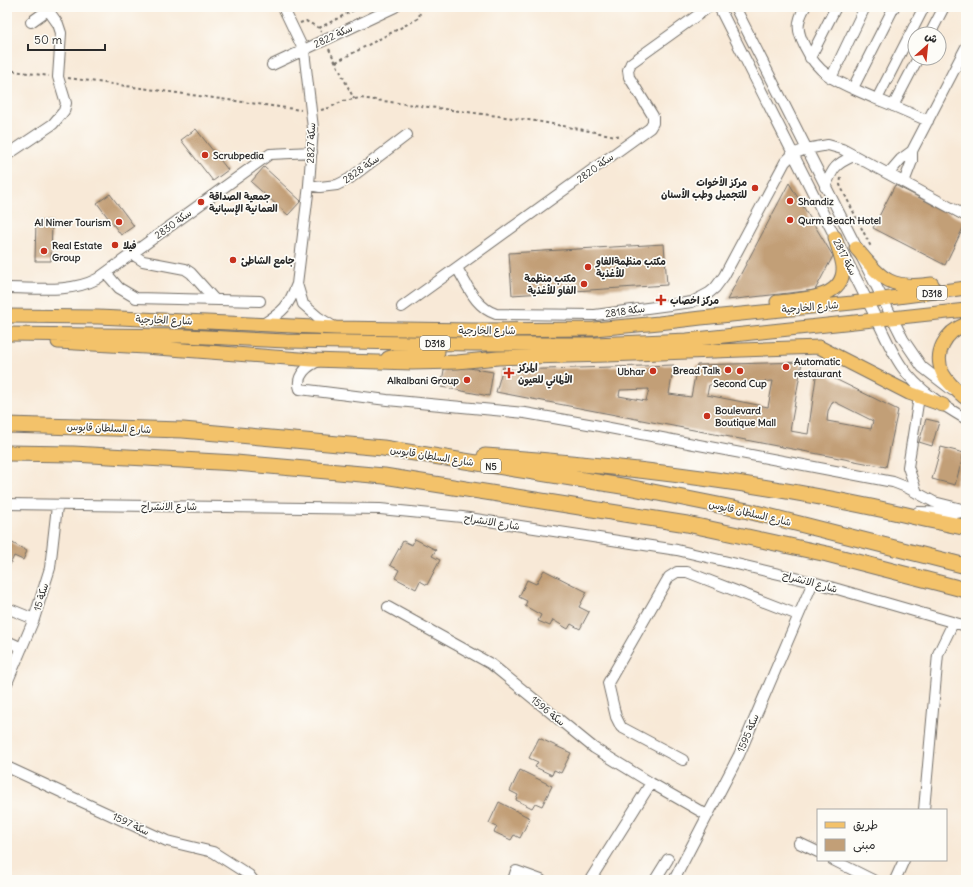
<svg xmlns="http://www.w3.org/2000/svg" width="973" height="887" font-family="Delius,'Playpen Sans Arabic',sans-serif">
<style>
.building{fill:#c29f77;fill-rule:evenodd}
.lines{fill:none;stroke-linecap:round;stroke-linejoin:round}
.minor-casing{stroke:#736e67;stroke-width:12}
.major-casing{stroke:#736e67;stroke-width:15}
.highway-casing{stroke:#736e67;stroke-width:17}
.path{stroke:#736e67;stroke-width:2;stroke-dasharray:3 3;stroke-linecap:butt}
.minor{stroke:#fff;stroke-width:10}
.major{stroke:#f3c26a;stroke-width:13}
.highway{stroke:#f3c26a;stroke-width:15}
.poi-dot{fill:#c8321e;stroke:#fdfcf7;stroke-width:1.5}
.labels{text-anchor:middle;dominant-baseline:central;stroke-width:3.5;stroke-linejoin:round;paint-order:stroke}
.shield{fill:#fdfcf7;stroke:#6a6a68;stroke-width:1}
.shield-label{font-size:9px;font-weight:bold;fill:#2b2b2b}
.street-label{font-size:10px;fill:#2b2b2b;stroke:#fdfcf7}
.poi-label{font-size:10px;font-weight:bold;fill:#2b2b2b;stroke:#fdfcf7;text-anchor:start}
</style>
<rect width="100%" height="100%" fill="#fdfcf7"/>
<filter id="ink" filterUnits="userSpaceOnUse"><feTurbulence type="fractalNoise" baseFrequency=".025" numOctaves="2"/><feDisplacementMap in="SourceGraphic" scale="8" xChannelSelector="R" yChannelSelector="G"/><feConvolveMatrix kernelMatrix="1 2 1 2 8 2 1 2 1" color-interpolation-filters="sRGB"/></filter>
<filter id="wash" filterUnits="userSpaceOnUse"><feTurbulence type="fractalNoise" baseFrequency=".012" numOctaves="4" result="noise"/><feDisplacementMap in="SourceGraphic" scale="16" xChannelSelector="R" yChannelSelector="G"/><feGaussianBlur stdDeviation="0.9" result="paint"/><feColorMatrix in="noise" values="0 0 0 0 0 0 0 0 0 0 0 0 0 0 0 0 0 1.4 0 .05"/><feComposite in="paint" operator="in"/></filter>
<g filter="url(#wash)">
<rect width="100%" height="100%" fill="#f8e9d7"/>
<g id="blocks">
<path class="building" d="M196,129L228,170L213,181L181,140Z
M264,167L301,201L288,215L251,182Z
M789,183L833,256L815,290L727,300Z
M895,185L966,222L945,265L873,228Z
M110,194L134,226L121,235L97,203Z
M36,221L52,222L51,261H35Z
M664,244L667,285L512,295L509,253Z
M802,362L790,431L808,434L817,370L898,410L886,467L496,392L503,367L514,370L674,365L669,394L691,397L697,365ZM773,381L768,407L707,395L709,385ZM649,389L646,401L619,396L620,390ZM833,401L873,421L871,429L827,421L828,411Z
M445,364L493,372L489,396L441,387Z
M926,419L939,422L932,446L919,442Z
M941,447L964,453L955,485L932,479Z
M415,539L436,550L432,556L440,560L427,585L420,581L416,589L395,578L399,570L390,565L403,541L412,545Z
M7,540L27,551L23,560L14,556L7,571Z
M544,570L587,592L579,607L589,612L580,629L571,624L568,629L553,620L550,626L538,621L541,615L525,606L527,601L519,597L527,580L536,584Z
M539,738L571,753L561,773L554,770L552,775L535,767L538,762L529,758Z
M520,770L552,786L542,806L535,803L532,808L516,800L518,795L510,791Z
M499,802L530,818L520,838L514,835L511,840L494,832L497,827L489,823Z"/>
</g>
</g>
<g filter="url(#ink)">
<use href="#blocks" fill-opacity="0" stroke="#736e67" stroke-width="1"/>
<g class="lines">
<defs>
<path id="minor" d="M719,7L877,320C885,336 892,353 902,367C918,390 942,405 966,419
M735,7L903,339L922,367L952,390
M805,7C796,23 797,31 805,47C820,79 844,84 874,98C892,105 910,113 928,121
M31,22L52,7
M930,34L944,7
M810,58L836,7
M272,65L395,7
M831,78L865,7
M853,88L894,7
M877,99L924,7
M893,106L918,58
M7,155L53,124L64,111L66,103L58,77L61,33L58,24L48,10
M888,174L901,159L912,151
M904,182L912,161V151L966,47
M309,185L320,187L337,185L349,179L407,135
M825,187C833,168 835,164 854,156
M132,254L143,261L185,269L191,273L215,300
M457,268C468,286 475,307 496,314L595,315L692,302L709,293L715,288L724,276L785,162L793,154L806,149L828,145L842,149L966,216
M106,273L119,288L136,298L260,301
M297,284L303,304L318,317L336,328
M7,288C37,288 70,293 97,279L270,154L312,152
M402,307L650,128L653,123V116L629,77L628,70L631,63L709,7
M263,324C284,311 288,307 297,284L309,185L313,128L304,51L283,7
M319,361C308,365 295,376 300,389L387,400L525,413L594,425L893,482L906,487L934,502L966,510
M917,493L908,467L919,397
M7,504L380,509L462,517L677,550L813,582L966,626
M918,512L956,513L962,512
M388,607L491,664L594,748L651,783L707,815
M7,608L34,619
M7,641L22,648
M7,683L34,619L50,568L57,506
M683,760L621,727L616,717L608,683L669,577L677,572H687L798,615
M7,767L167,841L213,852L249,875L253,880
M924,810L938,654L953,623
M799,843L818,852
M833,860L873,880
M513,880L516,871L541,880
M590,880L651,783
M655,880L668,859
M674,880L739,755L813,582
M895,880L904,860"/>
<path id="major" d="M856,248C882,279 889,290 932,284
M777,302C800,299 845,300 843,267C842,257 837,246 835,237
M7,316L98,317L336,328L473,330L594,329L659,323L701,318L852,303L966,288
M7,334L186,336L286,341L471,344H595L687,340L966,310
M58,342L145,347L312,360L412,363L457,362L498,358L607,355L819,347L909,393L943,405
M388,358L406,353L438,352
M964,397C956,390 948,383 943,374C933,353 945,332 966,324"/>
<path id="highway" d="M7,425L183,430L383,448L628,487L748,511L966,566
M7,453L73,454L236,463L384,476L687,524L827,554L966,590
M485,456C627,466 768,483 907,515C927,520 947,523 966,528"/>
</defs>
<use href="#minor" class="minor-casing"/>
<use href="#major" class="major-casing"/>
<use href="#highway" class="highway-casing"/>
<path class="path" d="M300,23L306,21L319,28L321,32
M319,28L360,7
M329,49L354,99
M336,62L419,18L420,12L417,7
M7,70L49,76
M68,78L301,110
M321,110L329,108L343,101L360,98L536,121L616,136L622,135
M841,178L840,185L871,247"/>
<use href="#minor" class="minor"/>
<use href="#major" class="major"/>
<use href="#highway" class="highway"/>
</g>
</g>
<g class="poi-dot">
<circle cx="205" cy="155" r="4"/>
<circle cx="755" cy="188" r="4"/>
<circle cx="790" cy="201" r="4"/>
<circle cx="201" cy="202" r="4"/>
<circle cx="790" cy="220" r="4"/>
<circle cx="119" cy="222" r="4"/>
<circle cx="115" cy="245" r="4"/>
<circle cx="44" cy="251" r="4"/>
<circle cx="233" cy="260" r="4"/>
<circle cx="588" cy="267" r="4"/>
<circle cx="584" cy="284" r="4"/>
<path d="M659 294h4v4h4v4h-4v4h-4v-4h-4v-4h4z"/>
<circle cx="786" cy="367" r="4"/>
<circle cx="728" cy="370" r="4"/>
<circle cx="653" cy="371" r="4"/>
<circle cx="740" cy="371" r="4"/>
<path d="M507 367h4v4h4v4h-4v4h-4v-4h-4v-4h4z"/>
<circle cx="467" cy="380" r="4"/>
<circle cx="707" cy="416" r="4"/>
</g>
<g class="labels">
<g class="shield">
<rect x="917" y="286" width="30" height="14" rx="3"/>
<rect x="420" y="336" width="30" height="14" rx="3"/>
<rect x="481" y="459" width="20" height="14" rx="3"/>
</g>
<g class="shield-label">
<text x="932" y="293">D318</text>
<text x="435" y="343">D318</text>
<text x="491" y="466">N5</text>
</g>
<g class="street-label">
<text transform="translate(333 36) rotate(-25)">سكة 2822</text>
<text transform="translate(311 143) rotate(-88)">سكة 2827</text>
<text transform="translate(595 168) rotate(-36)">سكة 2820</text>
<text transform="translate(361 169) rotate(-35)">سكة 2828</text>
<text transform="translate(173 224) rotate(-36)">سكة 2830</text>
<text transform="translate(845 257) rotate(63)">سكة 2817</text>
<text transform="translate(810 307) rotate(-5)">شارع الخارجية</text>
<text transform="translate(625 311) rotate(-8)">سكة 2818</text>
<text transform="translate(164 320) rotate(2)">شارع الخارجية</text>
<text x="487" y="330">شارع الخارجية</text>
<text transform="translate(109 428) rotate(2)">شارع السلطان قابوس</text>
<text transform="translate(432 456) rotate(9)">شارع السلطان قابوس</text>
<text x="169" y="506">شارع الانشراح</text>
<text transform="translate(750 513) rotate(13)">شارع السلطان قابوس</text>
<text transform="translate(492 522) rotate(9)">شارع الانشراح</text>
<text transform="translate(810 582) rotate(15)">شارع الانشراح</text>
<text transform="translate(41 597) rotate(-73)">سكة 15</text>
<text transform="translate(548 711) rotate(39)">سكة 1596</text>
<text transform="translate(748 733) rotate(-67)">سكة 1595</text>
<text transform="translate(131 824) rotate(25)">سكة 1597</text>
</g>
<g class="poi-label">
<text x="213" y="155">Scrubpedia</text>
<text x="747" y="182" text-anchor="end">مركز الأخوات<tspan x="747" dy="12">للتجميل وطب الأسنان</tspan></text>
<text x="209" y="196">جمعية الصداقة<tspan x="209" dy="12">العمانية الإسبانية</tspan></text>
<text x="798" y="201">Shandiz</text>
<text x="798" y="220">Qurm Beach Hotel</text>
<text x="111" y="222" text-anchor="end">Al Nimer Tourism</text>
<text x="52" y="245">Real Estate<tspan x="52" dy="12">Group</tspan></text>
<text x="123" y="245">فيلا</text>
<text x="241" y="260">جامع الشاطئ</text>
<text x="596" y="261">مكتب منظمةالفاو<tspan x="596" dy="12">للأغذية</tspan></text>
<text x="576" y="278" text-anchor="end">مكتب منظمة<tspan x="576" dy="12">الفاو للأغذية</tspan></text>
<text x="670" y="300">مركز اخصاب</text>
<text x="794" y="361">Automatic<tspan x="794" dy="12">restaurant</tspan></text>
<text x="518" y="367">المركز<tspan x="518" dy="12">الألماني للعيون</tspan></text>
<text x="720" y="370" text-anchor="end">Bread Talk</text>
<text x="645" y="371" text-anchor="end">Ubhar</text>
<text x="459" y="380" text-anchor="end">Alkalbani Group</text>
<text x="740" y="383" text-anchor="middle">Second Cup</text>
<text x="715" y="410">Boulevard<tspan x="715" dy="12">Boutique Mall</tspan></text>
</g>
</g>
<rect width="973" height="887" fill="none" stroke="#fdfcf7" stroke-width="24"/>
<rect x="817" y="809" width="130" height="52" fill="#fdfcf7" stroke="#a9a8a5"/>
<rect x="825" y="822" width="20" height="6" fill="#f3c26a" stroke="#a9a8a5"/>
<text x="853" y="829" font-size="12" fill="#2b2b2b">طريق</text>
<rect x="825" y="839" width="20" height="12" fill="#c29f77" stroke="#a9a8a5"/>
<text x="853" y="849" font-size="12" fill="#2b2b2b">مبنى</text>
<g transform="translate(927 46) rotate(27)"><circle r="19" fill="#fdfcf7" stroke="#a9a8a5"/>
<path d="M0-3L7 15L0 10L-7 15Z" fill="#c8321e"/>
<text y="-6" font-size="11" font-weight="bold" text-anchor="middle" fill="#2b2b2b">ش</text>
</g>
<path d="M28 44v6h77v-6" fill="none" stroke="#2b2b2b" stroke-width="2"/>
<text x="34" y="44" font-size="12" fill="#2b2b2b" stroke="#fdfcf7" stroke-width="3" paint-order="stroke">50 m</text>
</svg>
